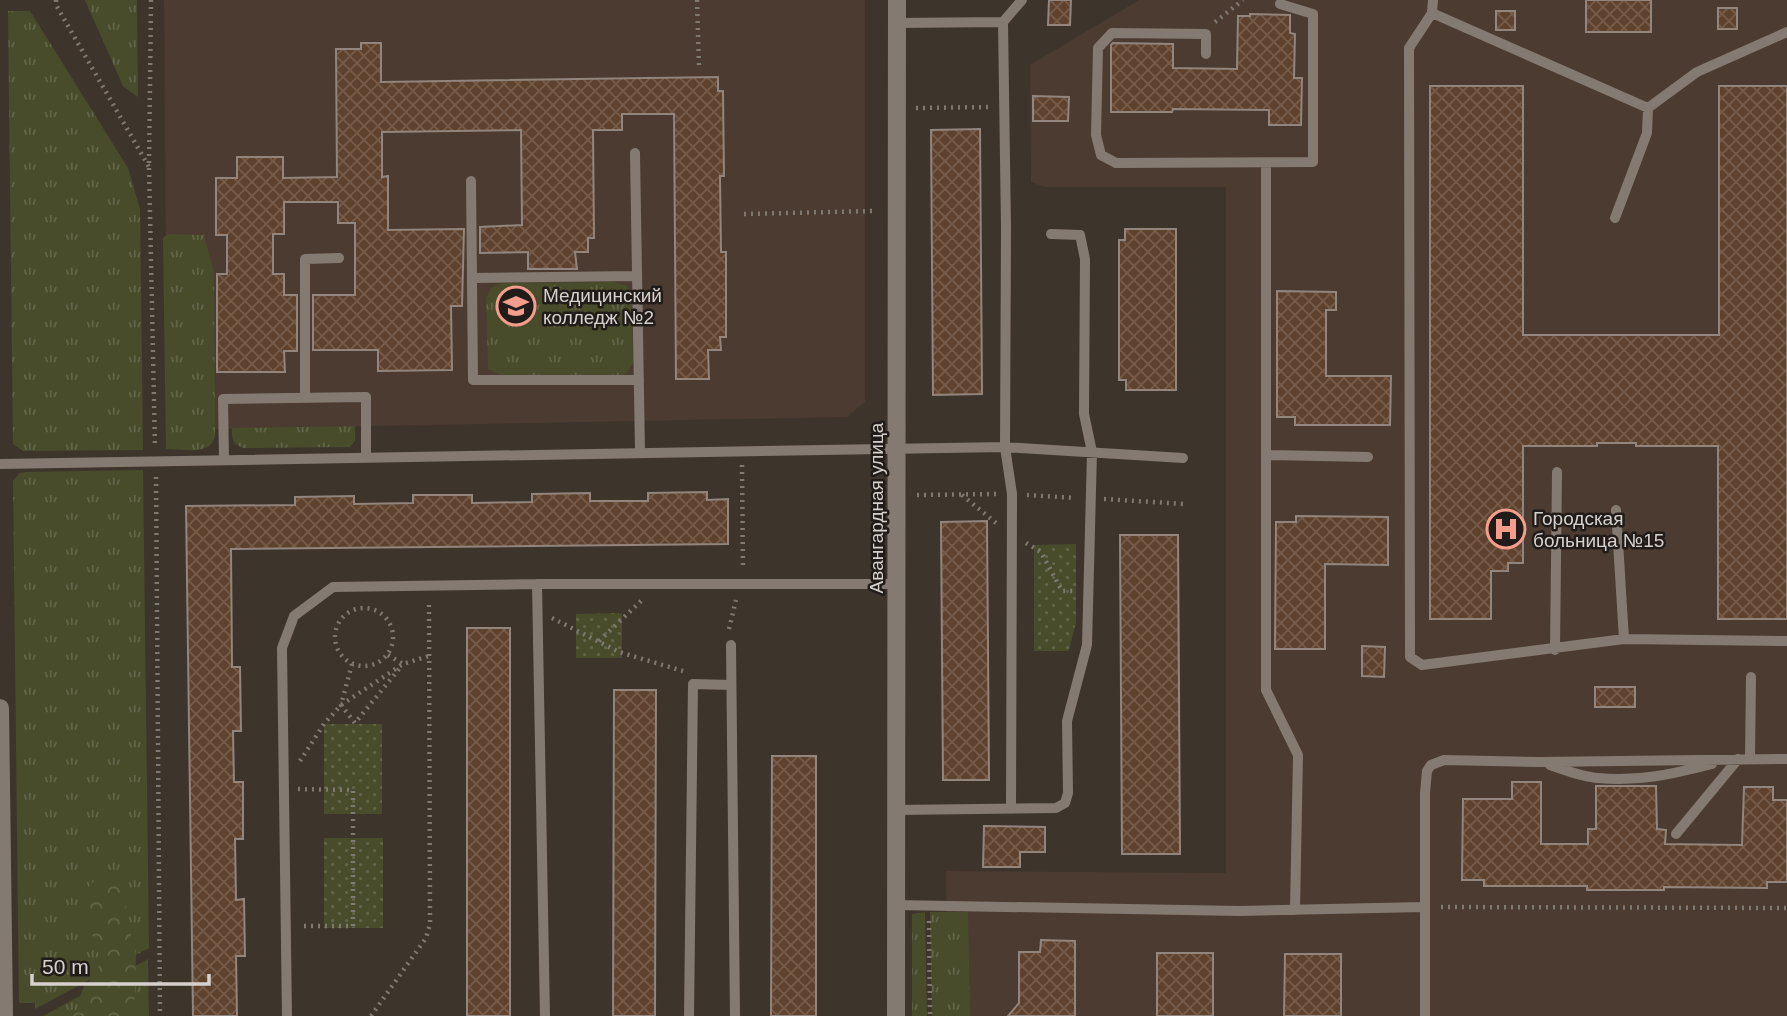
<svg xmlns="http://www.w3.org/2000/svg" width="1787" height="1016" font-family="Helvetica,sans-serif">
<style>
.built{fill:#4b3b30}
.grass{fill:url(#grass-tufts)}
.forest{fill:url(#forest-crowns)}
.park{fill:url(#park-dots)}
.building{fill:url(#building-cross-hatch);stroke:#91857d;stroke-width:2}
.lines{fill:none;stroke-linecap:round;stroke-linejoin:round}
.path{stroke:#807972;stroke-width:4.5;stroke-dasharray:2 5;stroke-linecap:butt}
.service{stroke:#857a71;stroke-width:10}
.minor{stroke:#857a71;stroke-width:18}
.secondary{stroke:#857a71;stroke-width:18}
.labels{text-anchor:middle;dominant-baseline:central;stroke-width:5;stroke-linejoin:round;paint-order:stroke}
.poi-label{font-size:19px;fill:#d7d1cd;stroke:#211c19;text-anchor:start}
.street-label{font-size:19px;fill:#d7d1cd;stroke:#211c19}
</style>
<defs>
<pattern id="grass-tufts" width="24" height="20" patternUnits="userSpaceOnUse" patternTransform="scale(1.75)"><rect width="24" height="20" fill="#494c2b"/><path d="M3 7l-1-3M5 7V3M7 7l1-3M15 17l-1-3M17 17v-4M19 17l1-3" fill="none" stroke="#626549"/></pattern>
<pattern id="forest-crowns" width="20" height="18" patternUnits="userSpaceOnUse" patternTransform="scale(1.75)"><rect width="20" height="18" fill="#494c2b"/><path d="M2 6a3 3 0 1 1 6 0M12 15a3 3 0 1 1 6 0" fill="none" stroke="#626549"/></pattern>
<pattern id="park-dots" width="8" height="8" patternUnits="userSpaceOnUse" patternTransform="scale(1.75)"><rect width="8" height="8" fill="#494c2b"/><path d="M2 2h.1M6 6h.1" fill="none" stroke="#626549" stroke-width="1.8" stroke-linecap="round"/></pattern>
<pattern id="building-cross-hatch" width="8" height="8" patternUnits="userSpaceOnUse" patternTransform="scale(1.75)"><rect width="8" height="8" fill="#5f422d"/><path d="M0 0l8 8M0 8l8-8" fill="none" stroke="#755c4a"/></pattern>
</defs>
<rect width="100%" height="100%" fill="#3d342c"/>
<path class="built" d="M164,0H865V402L847,417L167,430Z
M1139,0H1787V1016H947L946,871L1226,873V187H1045L1031,182L1030,65Z"/>
<path class="grass" d="M85,0H137L138,97L123,86Z
M8,11H30L128,168L140,209L143,450L23,451L13,444Z
M168,234L204,235L214,274L215,436C211,456 183,449 166,449L163,238Z
M614,282L627,286L632,295L633,363L627,372L622,375H501L488,369L486,298L491,288L502,283Z
M355,426V441L350,447L243,448C232,443 232,440 232,428Z
M143,470L149,948L35,1009V1003H19L13,481L20,473L26,472Z
M925,912L927,1016H912V914Z
M930,912H968L970,1016H932Z
M148,959L149,1016H43Z"/>
<path class="forest" d="M96,880L116,881L126,892V914L136,955L134,1016H72C79,1009 78,1000 82,991C85,983 96,977 98,969C107,942 63,904 96,880Z"/>
<path class="park" d="M1076,544V622L1069,651H1034V545Z
M622,613V658H576V614Z
M324,724H382V814H324Z
M324,838H383V928H324Z"/>
<path class="building" d="M1049,0H1071L1070,25H1048Z
M1586,0H1651V32H1586Z
M1718,8H1737V29H1718Z
M1496,11H1515V30H1496Z
M1250,14L1290,15V33L1295,34L1294,78H1302L1301,125H1269V110L1173,109L1172,112H1111V45L1113,43L1173,44V68L1237,69L1238,16H1250Z
M361,43H381V82L718,77V91H723L724,176H720L721,252H726V337H720L721,350H708L709,379H676L674,114H622V130H593L594,238H588V252H575L577,269H528V252L480,253V227L522,225L521,130L382,132V177L388,176V230L464,229L462,306H451L452,370L378,371V350H313V295H355V223H338V202H284V234H273V274H284V295H297V351H284L285,372H217V274H227V235H216V178H237V157H283V178L337,177L336,49H361Z
M1430,86H1523V335H1719V86H1787V619H1718V446H1636V443H1597V446H1523V563H1508V571H1491V619H1430Z
M1033,96L1069,97L1068,121H1033Z
M980,129L982,394L933,395L931,130Z
M1125,229H1176V390H1126V380H1119V240H1125Z
M1277,291L1336,292V310H1326V376H1391L1390,425H1295V417H1277Z
M707,492V500L728,499V544L231,549L232,667H240L241,731H233L234,782H243V839H235L236,900L244,899L245,956H236L237,1016H193L186,506L295,505V497L354,496V504L413,503V495H472V503L532,502V494L590,493V501H648V493Z
M1296,516L1388,517V565L1325,564V649H1275L1276,522H1296Z
M987,521L989,780H943L941,522Z
M1120,535H1178L1180,854H1122Z
M467,628H510V1016H467Z
M1362,646L1385,647L1384,677L1362,676Z
M1595,687H1635V707H1595Z
M614,690H656L655,1016H613Z
M772,756H816V1016H771Z
M1512,782H1541V844H1588V829H1596V786H1656L1657,829L1666,830L1665,844L1742,845L1744,787H1773V800H1787V882H1767V888L1664,887V890H1587V886H1484V880H1462L1463,799H1512Z
M984,826L1045,827V852H1020V867H983Z
M1041,940L1075,941V1016H1008L1019,1003V952H1040Z
M1157,953H1213V1016H1157Z
M1285,954H1341V1016H1284Z"/>
<g class="lines">
<path class="path" d="M56,0V5L149,167
M151,0L149,167L155,447
M697,0L699,66
M1215,22L1243,0
M916,108L991,107
M744,214L873,211
M742,465L743,568
M156,477L160,1016
M917,495L998,494
M962,495L996,523
M1027,495L1075,498
M1104,499L1184,504
M1026,543L1041,552L1062,591H1073
M335 637a29 29 0 1 1 58 0a29 29 0 1 1-58 0Z
M552,618L619,652L683,671
M729,629L736,600
M599,641L641,601
M388,655L403,664
M352,664L341,705L355,723L399,669
M300,761L324,724L341,705L403,664L429,656
M298,789L353,790V926H300
M1441,907L1787,908
M929,921L930,1016
M371,1016L426,938L430,924L429,601"/>
<path class="service" d="M1433,0L1432,13L1409,48L1410,657L1422,665L1624,639L1787,641
M1432,13L1648,108L1697,72L1787,32
M1003,22L1022,0
M897,23L1003,22L1006,228L1005,447L1012,494L1011,809
M1206,54V34L1112,33L1098,48L1096,135L1101,155L1116,163L1313,162V14L1280,4
M635,153L640,452
M1266,163V690L1298,755L1295,910
M471,181L473,380H639
M1615,218L1647,133L1648,108
M472,278L637,276
M305,397V259L339,258
M1266,455L1368,457
M224,459L223,399L366,397V457
M0,464L1005,447L1183,458
M1616,510L1624,639
M537,584L545,1016
M731,645L735,1016
M1555,650L1557,472
M1750,759L1751,677
M1550,765C1565,770 1582,777 1598,778C1639,782 1673,774 1712,764
M896,810L1056,808L1065,803L1068,793L1067,721L1087,645L1092,452L1084,414L1085,259L1080,235L1051,234
M1676,834L1738,759
M896,905L1240,911L1424,907
M287,1016L282,648L294,616L333,587L537,584H896
M689,1016L693,684L731,685
M1425,1016V793L1427,771L1431,765L1444,760L1540,762L1787,759"/>
<path class="minor" d="M896,1016L897,0"/>
<path class="secondary" d="M0,708L4,1016"/>
</g>
<defs>
<symbol id="university-ring" viewBox="-11 -11 22 22"><circle r="9.5" fill="#211c19" stroke="#f49d8d" stroke-width="1.5"/><path d="M0-5L7-2L0 1L-7-2ZM-4 1L0 2.5L4 1V4Q0 6-4 4Z" fill="#f49d8d"/></symbol>
<symbol id="hospital-ring" viewBox="-11 -11 22 22"><circle r="9.5" fill="#211c19" stroke="#f49d8d" stroke-width="1.5"/><path d="M-5-5h3v3.5h4V-5h3V5h-3V1.5h-4V5h-3Z" fill="#f49d8d"/></symbol>
</defs>
<g fill-rule="evenodd">
<use href="#university-ring" x="494" y="284" width="44" height="44"/>
<use href="#hospital-ring" x="1484" y="507" width="44" height="44"/>
</g>
<g class="labels">
<g class="poi-label">
<text x="543" y="295">Медицинский<tspan x="543" dy="22">колледж №2</tspan></text>
<text x="1533" y="518">Городская<tspan x="1533" dy="22">больница №15</tspan></text>
</g>
<g class="street-label">
<text transform="translate(876 508) rotate(-90)">Авангардная улица</text>
</g>
</g>
<path d="M32 974v10h177v-10" fill="none" stroke="#d7d1cd" stroke-width="3.5"/>
<text x="42" y="974" font-size="21" fill="#d7d1cd" stroke="#211c19" stroke-width="5" paint-order="stroke">50 m</text>
</svg>
